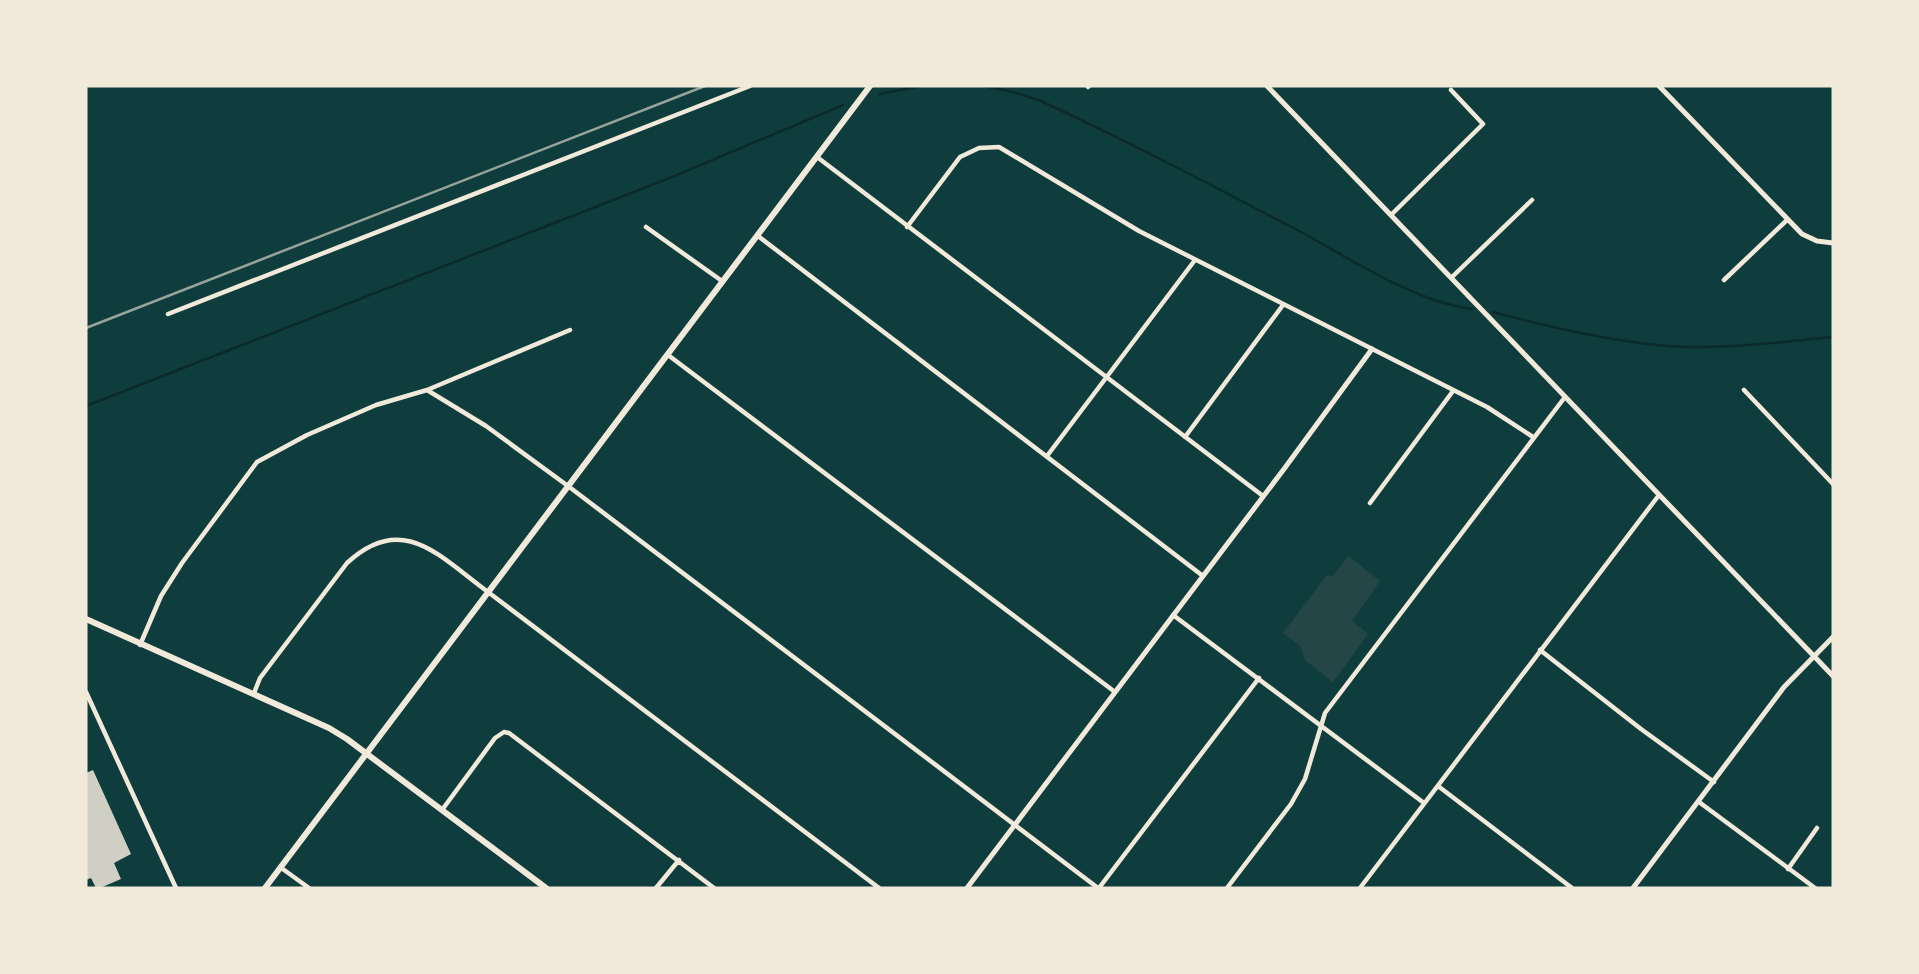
<svg xmlns="http://www.w3.org/2000/svg" width="1919" height="974" font-family="'Source Sans 3',sans-serif">
<style>
.green{fill:#244646}
.lines{fill:none;stroke-linecap:round;stroke-linejoin:round}
.stream{stroke:#0a2a2b;stroke-width:2.5}
.building{fill:#cfcfc3}
.minor{stroke:#f1e9da;stroke-width:4.5}
.tertiary{stroke:#f1e9da;stroke-width:5}
.secondary{stroke:#f1e9da;stroke-width:6}
.rail{stroke:#97a49c;stroke-width:2.5}
</style>
<rect width="100%" height="100%" fill="#0f3d3e"/>
<path class="green" d="M1348,556L1380,581L1352,621L1368,634L1333,682L1305,660L1300,646L1283,633L1327,575L1333,576Z"/>
<g class="lines">
<path class="stream" d="M984,86L1013,92L1041,101C1129,142 1217,188 1303,233C1352,260 1417,303 1473,309
M880,94L922,86
M1493,312C1550,327 1609,341 1667,346C1722,350 1779,342 1833,337
M86,406L672,177L843,105"/>
</g>
<path class="building" d="M93,770L131,854L114,863L121,879L100,888H96L91,878L86,880V773Z"/>
<g class="lines">
<path class="minor" d="M1088,87L1089,86
M817,157L1263,496
M1392,214L1483,124L1451,90
M646,227L722,281
M907,227L960,157L979,148L999,147L1139,231L1487,407L1533,437
M758,236L1203,576
M1452,277L1532,200
M1724,280L1787,220
M168,314L750,86
M668,355L1115,692
M427,390L486,426L568,486L1098,888
M1744,390L1833,484
M1185,437L1283,305
M1047,456L1195,260
M1370,503L1453,391
M1173,615L1424,803
M140,645L161,596L182,563L257,462L307,435L376,405L427,390L570,330
M1540,650L1641,729L1714,782
M86,692L176,888
M254,693L260,678L347,563C403,511 440,557 488,592L879,888
M1438,786L1572,888
M1699,802L1815,888
M442,810L495,738L504,732L509,733L714,888
M280,867L309,888
M1788,869L1817,828
M656,888L679,860
M1099,888L1259,678
M1227,888L1291,804L1305,779L1325,713L1565,397
M1360,888L1659,495"/>
<path class="tertiary" d="M1267,86L1833,676
M1659,86L1802,234L1817,241L1833,243
M967,888L1284,469L1372,349
M1633,888L1784,687L1833,637"/>
<path class="secondary" d="M86,619L329,728L347,739L546,888
M265,888L870,86"/>
<path class="rail" d="M86,328L705,86"/>
</g>
<rect width="1919" height="974" fill="none" stroke="#f1e9da" stroke-width="175"/>
</svg>
